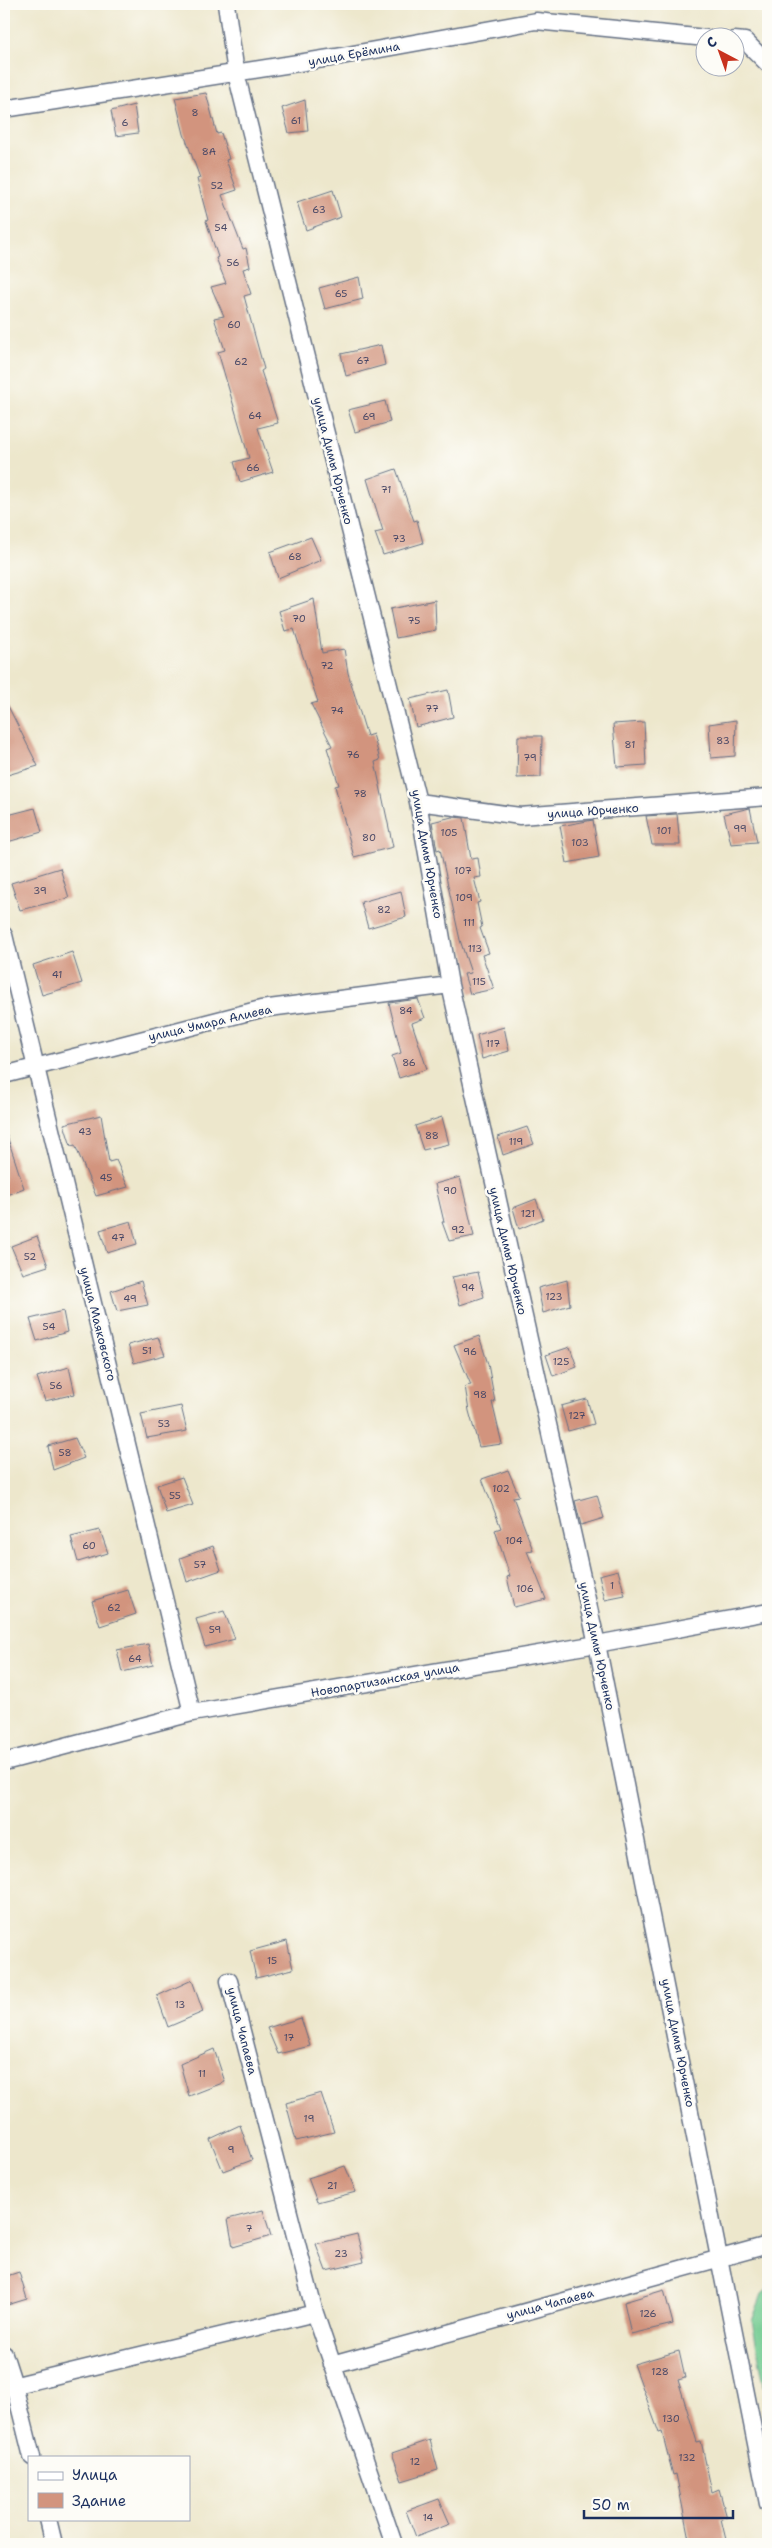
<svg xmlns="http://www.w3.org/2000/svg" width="772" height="2548" font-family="'Shantell Sans',sans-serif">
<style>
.green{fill:#74cc92;stroke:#487e78}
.building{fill:#d2947e}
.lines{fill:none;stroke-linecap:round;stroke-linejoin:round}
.minor-casing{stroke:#646f84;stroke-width:19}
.minor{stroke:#fff;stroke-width:16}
.labels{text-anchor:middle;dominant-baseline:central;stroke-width:5;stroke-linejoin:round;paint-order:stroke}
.number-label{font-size:10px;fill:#494866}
.street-label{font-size:12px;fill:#1b2f5e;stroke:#fdfcf7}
</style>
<rect width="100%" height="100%" fill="#fdfcf7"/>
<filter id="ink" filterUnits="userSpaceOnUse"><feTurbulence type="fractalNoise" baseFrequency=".02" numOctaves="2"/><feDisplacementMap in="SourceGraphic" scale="10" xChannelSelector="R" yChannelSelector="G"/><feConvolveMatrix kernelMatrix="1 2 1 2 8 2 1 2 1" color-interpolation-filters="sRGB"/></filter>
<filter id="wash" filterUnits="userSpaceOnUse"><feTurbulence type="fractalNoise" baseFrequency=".0096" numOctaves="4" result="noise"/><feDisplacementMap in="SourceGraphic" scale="20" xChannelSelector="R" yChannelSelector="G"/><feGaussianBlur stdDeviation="1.12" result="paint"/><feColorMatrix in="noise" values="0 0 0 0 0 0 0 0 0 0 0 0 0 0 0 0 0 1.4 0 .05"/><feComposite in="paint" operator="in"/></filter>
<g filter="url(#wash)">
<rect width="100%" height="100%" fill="#ede7cc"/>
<path class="green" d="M768,2289V2407L752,2321L762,2294Z"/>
<g id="blocks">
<path class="building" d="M206,93L217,134L221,133L229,159L226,160L237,190L222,195L243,249L246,248L250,267L243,269L251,294L244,296L264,369L261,371L278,423L258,428L273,472L240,482L234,462L249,458L218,352L225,350L214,318L224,316L211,287L226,283L216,258L218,257L206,221L208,220L197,179L200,178L184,134L175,98Z
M305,100L308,131L289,133L282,108Z
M134,105L138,133L116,136L111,111Z
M333,190L341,217L306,230L297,202Z
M359,277L363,299L325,309L319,288Z
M381,345L385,365L346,376L341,354Z
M385,401L390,422L355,432L348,410Z
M396,469L414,521L417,520L423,543L383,555L375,533L383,531L367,479Z
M311,537L321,560L278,578L270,552Z
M314,599L322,653L344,649L348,673L367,736L373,734L380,760L375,762L393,847L354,857L335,786L339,785L327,748L332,746L311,704L318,702L294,629L285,631L279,611Z
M435,600L436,630L396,638L390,609Z
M448,690L453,717L416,727L410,699Z
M4,698L38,766L4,776Z
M736,720L735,756L711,758L709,724Z
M644,722L646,765L617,767L613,724Z
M518,736H542L541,777L517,778Z
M35,808L42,832L4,843V816Z
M750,808L757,842L731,844L724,814Z
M677,814L680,845H652L646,816Z
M452,817L464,818L471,859L478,858L481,877L474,878L480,902L477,903L482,927L480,928L489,953L482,955L494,989L470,994L464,974L471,973L460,940L440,849L437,850L432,822Z
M593,820L599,857L567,863L560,826Z
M60,868L69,898L20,910L11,883Z
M401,891L406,917L368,928L361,902Z
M72,952L82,983L42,995L33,965Z
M418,999L425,1018L412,1023L427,1069L399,1078L392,1056L401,1053L389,1003Z
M504,1027L509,1051L482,1059L477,1035Z
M101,1115L109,1162L116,1160L128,1187L96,1196L75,1145L71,1146L64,1124Z
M442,1117L449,1144L423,1150L415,1126Z
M527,1127L534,1144L503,1155L498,1137Z
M7,1136L24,1188L4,1196V1137Z
M460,1177L474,1236L449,1241L442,1222H444L435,1184Z
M536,1199L543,1219L519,1229L513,1208Z
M131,1221L137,1244L107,1253L100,1230Z
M37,1236L48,1266L23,1274L11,1246Z
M478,1272L484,1297L460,1305L452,1277Z
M567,1280L570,1305L543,1313L538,1288Z
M141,1281L148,1305L117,1311L111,1291Z
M63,1311L67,1332L37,1341L30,1319Z
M479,1336L488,1364L495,1402H492L502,1444L479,1447L469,1411L465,1386L471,1385L454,1345Z
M158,1337L165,1355L134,1363L128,1345Z
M570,1347L577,1367L553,1376L546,1355Z
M69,1367L75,1394L45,1401L37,1377Z
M587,1399L594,1424L568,1431L561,1406Z
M181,1406L187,1431L147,1438L141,1414Z
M75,1438L84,1458L53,1470L48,1446Z
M508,1470L519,1496L513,1497L533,1550L527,1551L546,1599L514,1607L507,1577L510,1576L495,1530L501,1528L482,1479Z
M182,1477L193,1505L166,1513L157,1485Z
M597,1495L604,1518L581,1525L575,1501Z
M100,1530L108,1553L78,1562L71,1537Z
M213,1546L221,1570L187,1582L180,1558Z
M618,1570L625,1596L605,1600L599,1575Z
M128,1590L136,1614L100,1626L92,1601Z
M224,1611L235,1639L205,1647L196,1619Z
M148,1644L153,1665L122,1672L117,1650Z
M287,1941L293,1969L256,1978L250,1951Z
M192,1980L203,2012L168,2027L157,1996Z
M301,2018L310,2046L278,2054L267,2028Z
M214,2049L225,2082L189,2096L180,2064Z
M321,2093L334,2132L296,2141L286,2103Z
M240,2125L252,2160L223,2171L210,2139Z
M345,2166L356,2192L317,2202L308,2178Z
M263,2210L271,2236L233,2247L228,2219Z
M357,2234L364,2262L326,2271L316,2244Z
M19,2272L27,2299L4,2306V2277Z
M664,2290L673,2324L631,2334L624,2302Z
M679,2351L685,2378L678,2380L697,2442L701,2441L712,2492L719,2489L727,2518L721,2519L727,2544H690L676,2474L673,2475L662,2432L659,2433L634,2364Z
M430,2440L438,2470L402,2481L392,2453Z
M439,2499L450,2524L416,2537L406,2511Z"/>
</g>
</g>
<g filter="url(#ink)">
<use href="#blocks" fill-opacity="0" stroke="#646f84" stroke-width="1"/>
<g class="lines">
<defs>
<path id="minor" d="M226,4L236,73L418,802L450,985L597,1644L768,2504
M734,40L745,41L768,64
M4,109L336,57L536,21L706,38
M418,802L520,816L768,797
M4,935L192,1713
M4,1075L261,1009L450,985
M4,1762L192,1713L597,1644L768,1612
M229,1981L315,2313L394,2544
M4,2354L14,2385L32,2457
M332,2365L768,2245
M4,2388L315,2313
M48,2519L54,2544"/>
</defs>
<use href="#minor" class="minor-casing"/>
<use href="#minor" class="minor"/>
</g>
</g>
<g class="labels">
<g class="number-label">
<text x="195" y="112">8</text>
<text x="296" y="120">61</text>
<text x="125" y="122">6</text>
<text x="209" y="151">8А</text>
<text x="217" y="185">52</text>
<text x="319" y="209">63</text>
<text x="221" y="227">54</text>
<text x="233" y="262">56</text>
<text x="341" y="293">65</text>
<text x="234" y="324">60</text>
<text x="363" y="360">67</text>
<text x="241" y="361">62</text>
<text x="255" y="415">64</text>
<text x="369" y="416">69</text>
<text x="253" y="467">66</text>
<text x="386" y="489">71</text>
<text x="399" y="538">73</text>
<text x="295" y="556">68</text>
<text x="299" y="618">70</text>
<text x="414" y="620">75</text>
<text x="327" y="665">72</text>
<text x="432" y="708">77</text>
<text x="337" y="710">74</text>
<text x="723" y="740">83</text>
<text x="630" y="744">81</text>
<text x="353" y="754">76</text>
<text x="530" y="757">79</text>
<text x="360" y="793">78</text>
<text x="740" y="828">99</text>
<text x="664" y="830">101</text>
<text x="449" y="832">105</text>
<text x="369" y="837">80</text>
<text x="580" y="842">103</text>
<text x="463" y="870">107</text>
<text x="40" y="890">39</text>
<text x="464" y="897">109</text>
<text x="384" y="909">82</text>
<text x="469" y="922">111</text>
<text x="475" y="948">113</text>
<text x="57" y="974">41</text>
<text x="479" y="981">115</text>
<text x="406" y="1010">84</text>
<text x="493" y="1043">117</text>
<text x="409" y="1062">86</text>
<text x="85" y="1131">43</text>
<text x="432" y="1135">88</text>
<text x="516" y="1141">119</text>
<text x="106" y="1177">45</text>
<text x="450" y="1190">90</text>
<text x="528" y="1213">121</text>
<text x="458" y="1229">92</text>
<text x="118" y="1237">47</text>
<text x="30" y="1256">52</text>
<text x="468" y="1287">94</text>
<text x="554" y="1296">123</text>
<text x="130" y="1298">49</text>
<text x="49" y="1326">54</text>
<text x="147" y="1350">51</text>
<text x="470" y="1351">96</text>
<text x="561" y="1361">125</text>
<text x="56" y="1385">56</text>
<text x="480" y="1394">98</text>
<text x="577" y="1415">127</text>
<text x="164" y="1423">53</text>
<text x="65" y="1452">58</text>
<text x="501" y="1488">102</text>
<text x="175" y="1495">55</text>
<text x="514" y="1540">104</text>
<text x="89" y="1545">60</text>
<text x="200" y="1564">57</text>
<text x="612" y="1585">1</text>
<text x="525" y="1588">106</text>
<text x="114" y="1607">62</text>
<text x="215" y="1629">59</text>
<text x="135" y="1658">64</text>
<text x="272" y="1960">15</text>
<text x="180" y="2004">13</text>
<text x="289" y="2037">17</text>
<text x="202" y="2073">11</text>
<text x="309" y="2118">19</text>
<text x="231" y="2149">9</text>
<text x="332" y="2185">21</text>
<text x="249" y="2228">7</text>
<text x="341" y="2253">23</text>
<text x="648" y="2313">126</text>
<text x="660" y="2371">128</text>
<text x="671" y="2418">130</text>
<text x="687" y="2457">132</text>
<text x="415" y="2461">12</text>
<text x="428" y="2517">14</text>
</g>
<g class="street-label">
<text transform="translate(354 54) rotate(-10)">улица Ерёмина</text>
<text transform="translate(333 461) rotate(76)">улица Димы Юрченко</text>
<text transform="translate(593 811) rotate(-4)">улица Юрченко</text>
<text transform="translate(427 854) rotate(80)">улица Димы Юрченко</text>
<text transform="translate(210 1023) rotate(-13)">улица Умара Алиева</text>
<text transform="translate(508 1251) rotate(77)">улица Димы Юрченко</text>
<text transform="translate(98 1324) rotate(76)">улица Маяковского</text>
<text transform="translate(597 1646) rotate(78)">улица Димы Юрченко</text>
<text transform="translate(385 1680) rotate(-10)">Новопартизанская улица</text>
<text transform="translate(242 2031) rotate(76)">улица Чапаева</text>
<text transform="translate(678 2043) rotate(79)">улица Димы Юрченко</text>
<text transform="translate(550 2304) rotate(-15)">улица Чапаева</text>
</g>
</g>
<rect width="772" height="2548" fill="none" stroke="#fdfcf7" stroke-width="20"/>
<rect x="28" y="2456" width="162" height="65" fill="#fdfcf7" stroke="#a3aaba"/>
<rect x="38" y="2472" width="25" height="8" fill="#ffffff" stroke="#a3aaba"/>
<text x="72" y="2480" font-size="15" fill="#1b2f5e">Улица</text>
<rect x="38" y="2493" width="25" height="15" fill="#d2947e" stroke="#a3aaba"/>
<text x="72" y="2506" font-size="15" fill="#1b2f5e">Здание</text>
<g transform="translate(720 52) rotate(319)"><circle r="24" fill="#fdfcf7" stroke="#a3aaba"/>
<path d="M0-4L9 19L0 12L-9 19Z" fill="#c8321e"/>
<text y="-8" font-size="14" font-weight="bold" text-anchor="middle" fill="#1b2f5e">С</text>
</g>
<path d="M584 2510v8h149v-8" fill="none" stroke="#1b2f5e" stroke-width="2.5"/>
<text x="592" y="2510" font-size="15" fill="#1b2f5e" stroke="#fdfcf7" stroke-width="4" paint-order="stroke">50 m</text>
</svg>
